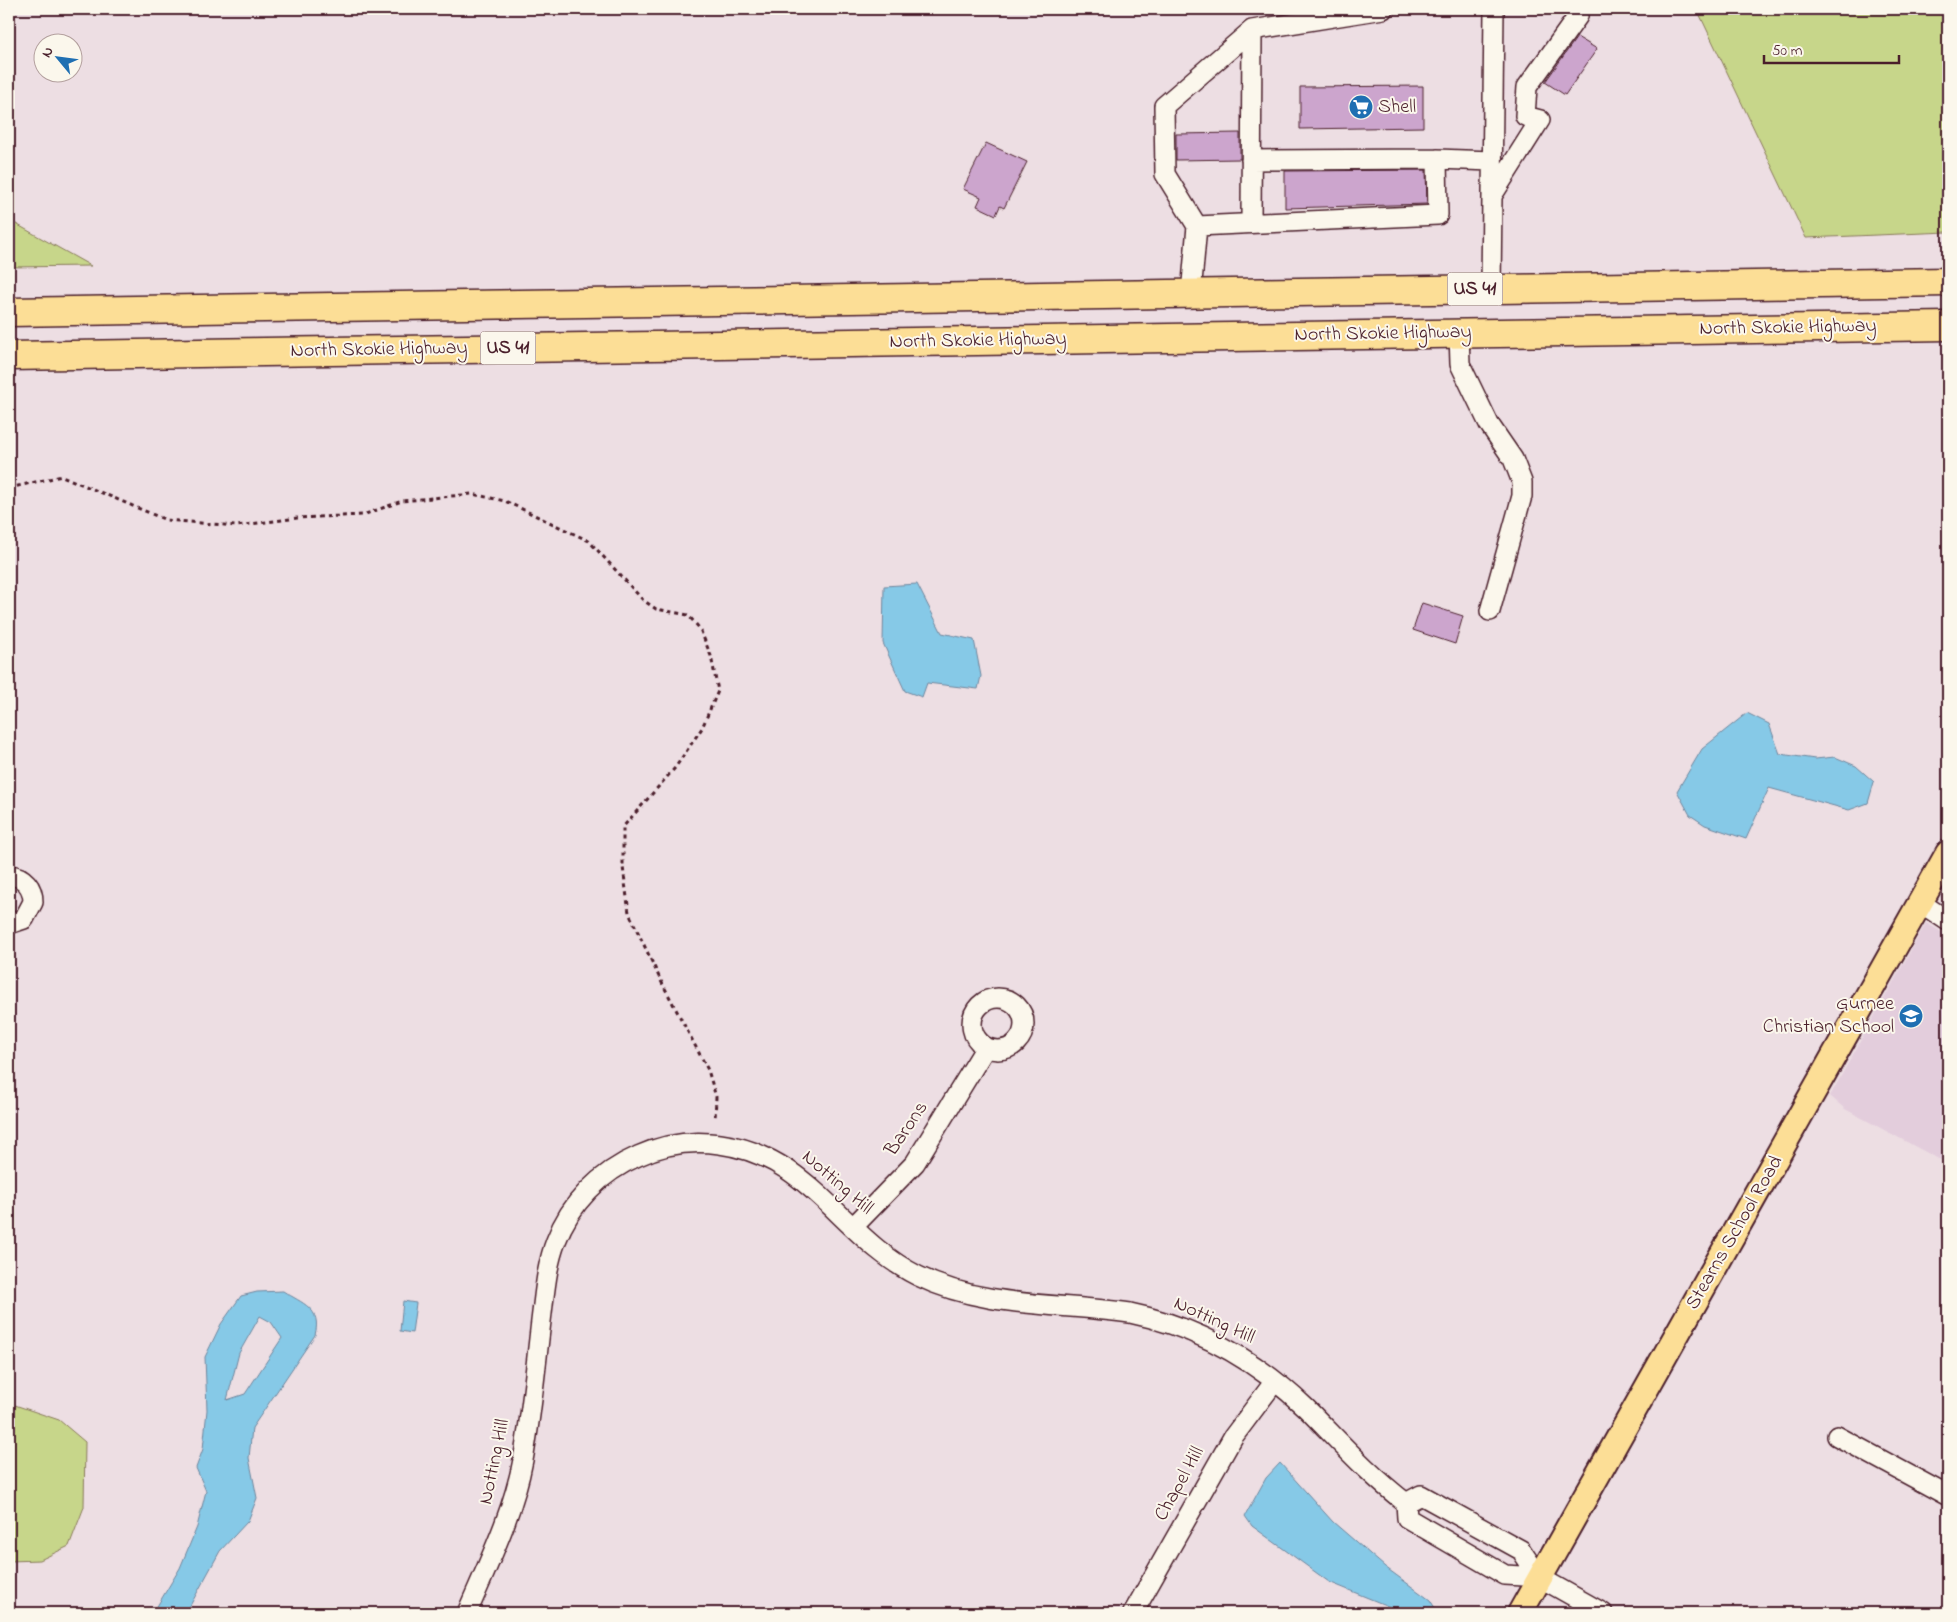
<svg xmlns="http://www.w3.org/2000/svg" width="1957" height="1622" font-family="'Indie Flower',sans-serif">
<style>
.built{fill:#e3cddc}
.green{fill:#c7d68a;stroke:#887a5a}
.water{fill:#86c9e7;stroke:#6e859c;fill-rule:evenodd}
.building{fill:#cca5cd;stroke:#4a1f2b}
.lines{fill:none;stroke-linecap:round;stroke-linejoin:round}
.minor-casing{stroke:#4a1f2b;stroke-width:22}
.major-casing{stroke:#4a1f2b;stroke-width:28}
.highway-casing{stroke:#4a1f2b;stroke-width:31}
.path{stroke:#4a1f2b;stroke-width:3;stroke-dasharray:4 4;stroke-linecap:butt}
.minor{stroke:#fbf7ec;stroke-width:19}
.major{stroke:#fcde96;stroke-width:24}
.highway{stroke:#fcde96;stroke-width:28}
.labels{text-anchor:middle;dominant-baseline:central;stroke-width:4;stroke-linejoin:round;paint-order:stroke}
.shield{fill:#fbf7ec;stroke:#7f6065;stroke-width:1}
.shield-label{font-size:19px;font-weight:bold;fill:#4a1f2b}
.poi-label{font-size:20px;fill:#4a1f2b;stroke:#fbf7ec;text-anchor:start}
.street-label{font-size:20px;fill:#4a1f2b;stroke:#fbf7ec}
</style>
<rect width="100%" height="100%" fill="#eddee3"/>
<filter id="ink" filterUnits="userSpaceOnUse"><feTurbulence type="fractalNoise" baseFrequency=".02" numOctaves="2"/><feDisplacementMap in="SourceGraphic" scale="10" xChannelSelector="R" yChannelSelector="G"/><feConvolveMatrix kernelMatrix="1 2 1 2 8 2 1 2 1" color-interpolation-filters="sRGB"/></filter>
<g filter="url(#ink)">
<path class="built" d="M1926,923L1948,936V1164L1845,1109L1830,1096Z"/>
<path class="green" d="M1697,9H1948V232L1806,238Z
M9,220L91,266L9,267Z
M9,1403L59,1420L85,1442L84,1507L69,1546L40,1560L9,1561Z"/>
<path class="water" d="M917,584L942,633L974,640L981,676L978,689L927,683L922,697L905,691L883,643L884,586Z
M1747,713L1769,724L1780,754L1815,759L1835,757L1856,766L1874,782L1868,803L1849,810L1769,788L1746,839L1705,825L1690,815L1677,791L1702,749Z
M283,1291C303,1304 322,1308 315,1335L252,1428L249,1458L257,1498L248,1521L220,1551L186,1613H153L180,1568L197,1527L206,1491L196,1468L203,1449L207,1410L205,1357L221,1324L241,1296L257,1292ZM260,1316L271,1322L282,1338L245,1394L227,1400L239,1353Z
M403,1301L416,1303L412,1333L400,1331Z
M1280,1463L1333,1522L1385,1567L1430,1600L1435,1608L1431,1613H1405L1329,1582L1252,1526L1245,1516L1266,1478Z"/>
<path class="building" d="M1577,37L1597,49L1565,95L1545,82Z
M1423,86V127L1300,129V87Z
M1240,133V159L1176,160V134Z
M986,143L1027,162L1004,208L1000,206L996,215L977,206L981,197L963,189Z
M1426,170L1427,204L1285,208V171Z
M1422,603L1463,616L1455,644L1413,630Z"/>
<g class="lines">
<defs>
<path id="minor" d="M1251,160L1437,159
M1492,196L1540,120L1525,116L1527,87L1578,16L1576,9
M1251,223L1252,30
M1197,226L1165,174L1164,106L1252,30L1383,9
M1491,289L1494,9
M1191,294L1197,226L1438,215L1437,159L1492,161
M1459,333L1460,364L1489,424L1513,459L1522,482V496L1490,611
M9,875C24,876 33,887 33,902L24,919L9,924
M1921,903L1948,921
M972 1024a26 26 0 1 1 52 0a26 26 0 1 1-52 0Z
M853,1227L915,1163L986,1047
M1837,1436L1948,1496
M1406,1503L1421,1495L1521,1550L1539,1577L1603,1613
M467,1613C488,1564 513,1513 523,1460C532,1412 536,1362 542,1313C545,1289 547,1264 556,1241C570,1203 601,1172 638,1156C664,1144 692,1140 720,1144C811,1156 842,1238 918,1276C983,1308 1060,1303 1130,1313C1198,1327 1256,1360 1306,1408C1340,1442 1367,1473 1406,1503L1407,1518L1505,1575L1539,1577
M1133,1613L1233,1437L1275,1381"/>
<path id="major" d="M1520,1613L1948,853"/>
<path id="highway" d="M9,312L1948,282
M9,356L1948,326"/>
</defs>
<use href="#minor" class="minor-casing"/>
<use href="#major" class="major-casing"/>
<use href="#highway" class="highway-casing"/>
<path class="path" d="M9,488L62,476L166,520L236,526L297,518L363,515L402,501L472,494L505,501L589,541L643,600L656,609L688,615L700,629L711,656L718,691L702,728L675,768L623,827V867L629,913L660,979L708,1070L716,1097L715,1120"/>
<use href="#minor" class="minor"/>
<use href="#major" class="major"/>
<use href="#highway" class="highway"/>
</g>
</g>
<defs>
<symbol id="supermarket-disc" viewBox="-11 -11 22 22"><circle r="9.5" fill="#1f6fb2" stroke="#fbf7ec"/><path d="M-6-5.5h2.5l.6 2H6L4.5 2H-2.5L-4.4-4H-6ZM-1.5 3.2a1.3 1.3 0 1 0 .1 0ZM3 3.2a1.3 1.3 0 1 0 .1 0Z" fill="#fff"/></symbol>
<symbol id="school-disc" viewBox="-11 -11 22 22"><circle r="9.5" fill="#1f6fb2" stroke="#fbf7ec"/><path d="M0-5L7-2L0 1L-7-2ZM-4 1L0 2.5L4 1V4Q0 6-4 4Z" fill="#fff"/></symbol>
</defs>
<g fill-rule="evenodd">
<use href="#supermarket-disc" x="1347" y="93" width="28" height="28"/>
<use href="#school-disc" x="1897" y="1002" width="28" height="28"/>
</g>
<g class="labels">
<g class="shield">
<rect x="1447.5" y="272.5" width="55" height="33" rx="4"/>
<rect x="480.5" y="331.5" width="55" height="33" rx="4"/>
</g>
<g class="shield-label">
<text x="1475" y="289">US 41</text>
<text x="508" y="348">US 41</text>
</g>
<g class="poi-label">
<text x="1378" y="107">Shell</text>
<text x="1894" y="1004" text-anchor="end">Gurnee<tspan x="1894" dy="23">Christian School</tspan></text>
</g>
<g class="street-label">
<text transform="translate(1788 328) rotate(-1)">North Skokie Highway</text>
<text transform="translate(1383 334) rotate(-1)">North Skokie Highway</text>
<text transform="translate(978 341) rotate(-1)">North Skokie Highway</text>
<text transform="translate(379 350) rotate(-1)">North Skokie Highway</text>
<text transform="translate(907 1129) rotate(-56)">Barons</text>
<text transform="translate(837 1183) rotate(41)">Notting Hill</text>
<text transform="translate(1735 1233) rotate(-60)">Stearns School Road</text>
<text transform="translate(1214 1321) rotate(25)">Notting Hill</text>
<text transform="translate(495 1462) rotate(-78)">Notting Hill</text>
<text transform="translate(1180 1484) rotate(-61)">Chapel Hill</text>
</g>
</g>
<rect width="1957" height="1622" fill="none" stroke="#fbf7ec" stroke-width="30"/>
<rect x="15" y="15" width="1927" height="1592" fill="none" stroke="#4a1f2b" stroke-width="2" filter="url(#ink)"/>
<g transform="translate(58 58) rotate(299)"><circle r="24" fill="#fbf7ec" stroke="#b4a19f"/>
<path d="M0-4L9 19L0 12L-9 19Z" fill="#1f6fb2"/>
<text y="-8" font-size="14" font-weight="bold" text-anchor="middle" fill="#4a1f2b">N</text>
</g>
<path d="M1764 55v8h135v-8" fill="none" stroke="#4a1f2b" stroke-width="2.5"/>
<text x="1772" y="55" font-size="15" fill="#4a1f2b" stroke="#fbf7ec" stroke-width="4" paint-order="stroke">50 m</text>
</svg>
